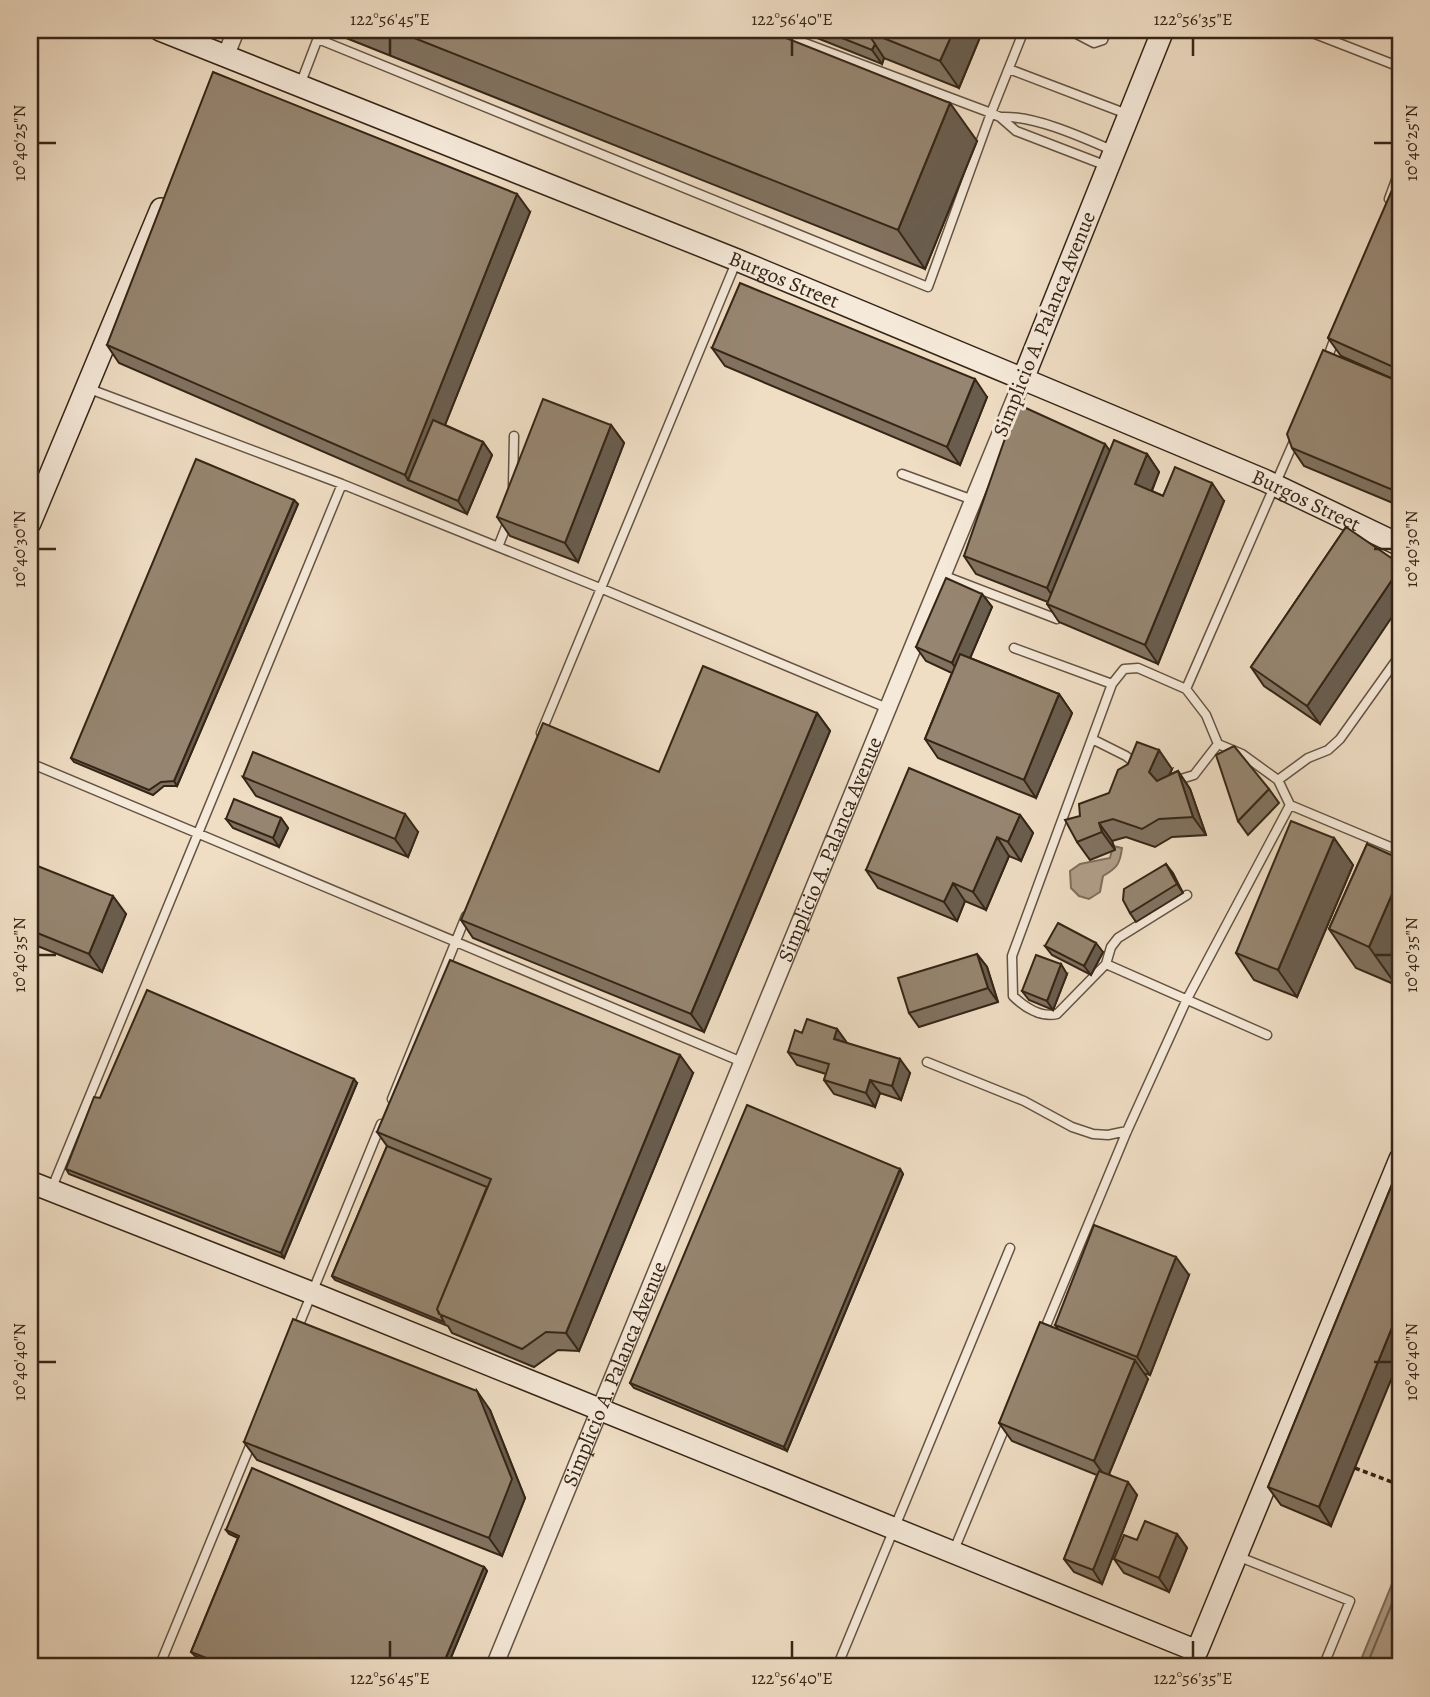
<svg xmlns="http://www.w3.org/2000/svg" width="1430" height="1697" font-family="Alegreya,serif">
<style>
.water{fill:#b09e89;stroke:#7f6e5b;stroke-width:2}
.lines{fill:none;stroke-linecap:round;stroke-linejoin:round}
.shore{stroke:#726250;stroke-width:2}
.lane-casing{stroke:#645342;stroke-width:11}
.street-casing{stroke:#645342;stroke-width:19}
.secondary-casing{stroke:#352516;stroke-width:24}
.path{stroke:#352516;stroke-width:3.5;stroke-dasharray:5 3.5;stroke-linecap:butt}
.lane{stroke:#f5e9d9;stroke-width:8}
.street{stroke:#f5e9d9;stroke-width:16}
.secondary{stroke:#f5e9d9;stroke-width:21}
.wall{fill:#817260;stroke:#352516;stroke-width:2}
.shaded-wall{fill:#695d4e;stroke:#352516;stroke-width:2}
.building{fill:#968570;stroke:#352516;stroke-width:2}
.ticks{fill:none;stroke:#352516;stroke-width:2.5}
.labels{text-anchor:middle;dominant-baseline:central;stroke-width:6;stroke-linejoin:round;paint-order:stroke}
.street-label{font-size:21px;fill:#352516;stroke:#f5e9d9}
.neatline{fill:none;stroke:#352516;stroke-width:2.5}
.ticks-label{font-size:18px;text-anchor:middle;fill:#352516}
</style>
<rect width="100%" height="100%" fill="#efddc4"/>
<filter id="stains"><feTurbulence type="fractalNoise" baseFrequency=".00286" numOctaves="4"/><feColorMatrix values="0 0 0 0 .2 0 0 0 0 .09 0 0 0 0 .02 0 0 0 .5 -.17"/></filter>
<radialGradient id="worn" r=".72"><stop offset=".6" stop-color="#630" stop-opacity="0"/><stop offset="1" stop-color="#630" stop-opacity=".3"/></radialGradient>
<path class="water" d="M1113,846L1122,848C1120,864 1117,868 1103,876L1100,892L1089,899L1079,896L1071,888L1070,871L1080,864L1110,858Z
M1400,1565V1667H1358L1399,1567Z"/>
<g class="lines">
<path class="shore" d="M1366,1667L1400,1584"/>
<defs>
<path id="lane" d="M770,30L991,113L1000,117L1016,131L1107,166
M1069,30L1094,43L1103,40L1107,30
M1305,30L1400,67
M318,39L928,287L991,113L1024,30
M1009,69L1127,114
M300,85L321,30
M1000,117C1034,115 1082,137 1114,151
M1389,199L1400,169
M1326,362L1336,335
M87,388L342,484L600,588L887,708
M902,474L973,500
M513,486L514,436
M498,547L509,519
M942,575L1057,619
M1014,648L1112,684L1124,669L1138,668L1186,689L1295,439
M541,733L737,260
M1092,739L1126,756L1137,765
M30,763L742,1062
M1278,780L1308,758L1328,750L1340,739L1400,655
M1174,781L1194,775L1218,744
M1290,805L1400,851
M1187,895L1118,938L1111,947L1106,964L1267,1035
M1106,964L1057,1014C1041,1018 1024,1007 1013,996L1012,956L1112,684
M927,1062L1024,1101L1072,1127L1093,1134L1108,1135L1127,1131
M392,1099L466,916
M51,1190L342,484
M296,1332L381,1124
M1043,1333L1127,1131L1187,999L1290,805L1278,780L1242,754L1218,744L1206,715L1186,689
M954,1550L1008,1420
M1237,1556L1350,1601L1323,1667
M159,1667L252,1441
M837,1667L1010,1248"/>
<g id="street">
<path d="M226,55L236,30"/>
<path id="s1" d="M494,1667L1023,379"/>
<path d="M1191,1667L1197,1651"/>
</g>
<g id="secondary">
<path id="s2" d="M160,30L737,260L1023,379L1264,480L1400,545"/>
<path d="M1023,379L1163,30"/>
<path d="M30,523L161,209"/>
<path d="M30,1182L312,1293L1197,1651L1400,1159"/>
</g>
</defs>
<use href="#lane" class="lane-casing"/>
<use href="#street" class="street-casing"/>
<use href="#secondary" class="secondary-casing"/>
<path class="path" d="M1355,1468L1400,1485"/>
<use href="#lane" class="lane"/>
<use href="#street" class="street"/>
<use href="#secondary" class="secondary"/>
</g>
<path class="wall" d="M270,30H285V31L278,35Z
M326,30H766L977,141L925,269Z
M797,30H983L959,88L884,58L882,64Z
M1400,193V382L1341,356L1328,338Z
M530,212L445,425L483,442L492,455L467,514L119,363L107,345Z
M712,348L987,397L960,465L725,366Z
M1400,382V506L1304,466L1292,448Z
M611,425L624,443L578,562L510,536L497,517Z
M1109,451L1147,454L1159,472L1152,491L1163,496L1224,501L1158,664L1059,622L1047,604L1048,602L976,574L964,556Z
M298,504L177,786H164L153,795L74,762L71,758Z
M1346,527L1320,724L1264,686L1251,667Z
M982,594L992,607L970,658L1059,694L1072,713L1036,798L938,758L925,739L952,673L926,661L916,647Z
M817,713L830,731L704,1032L473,938L461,920L659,772Z
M1172,769L1169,775L1178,771L1190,789L1206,835L1172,837L1155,847L1126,837L1112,841L1115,850L1090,860L1077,842L1080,816Z
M243,777L418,832L408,857L256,796Z
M1269,789L1279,803L1248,835L1238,821Z
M1020,815L1033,833L1021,861L1009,856L986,910L965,901L957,921L878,888L866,870Z
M281,818L288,828L279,847L233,828L226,819Z
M1334,838L1353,865L1297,997L1254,980L1236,953Z
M1367,844L1396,985L1356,968L1329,929Z
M30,863L126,914L102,972L30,943Z
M1166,864L1183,893L1136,922L1130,913Z
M1045,946L1103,952L1091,975L1052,955Z
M977,954L987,967L998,1002L919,1027L909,1013Z
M1067,974L1053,1010L1029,1000L1022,991Z
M837,1029L847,1043L910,1073L901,1100L880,1093L875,1107L834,1094L824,1080L826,1074L797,1065L788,1052L802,1033Z
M693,1073L579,1351L558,1350L534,1367L452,1333L448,1326L335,1280L332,1276L387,1146L377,1132Z
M357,1083L284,1258L69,1174L66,1169L100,1098Z
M1400,1165L1331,1526L1281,1505L1268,1487Z
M900,1169L903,1174L787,1451L634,1388L630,1383Z
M1189,1275L1150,1375L1143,1373L1148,1379L1109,1474L1137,1495L1102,1584L1074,1572L1064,1559L1097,1475L1012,1441L999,1423L1058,1329L1055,1325Z
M490,1410L525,1498L502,1556L257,1460L244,1442Z
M226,1530L484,1567L487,1571L447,1667H221L195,1656L191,1652L238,1538L229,1534Z
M1177,1534L1187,1548L1169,1592L1124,1573L1114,1559L1137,1540Z"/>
<path class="shaded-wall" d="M954,30H983L959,88L940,61Z
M875,44L884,58L882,64L872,50Z
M950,103L977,141L925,269L898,230Z
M517,194L530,212L421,485L408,480L405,475Z
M975,379L987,397L960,465L947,447Z
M611,425L624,443L578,562L565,543Z
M483,442L492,455L467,514L458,501Z
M1105,444L1118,462L1060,607L1047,588Z
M1147,454L1159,472L1147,502L1135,484Z
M1212,483L1224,501L1158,664L1145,645Z
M294,500L298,504L177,786L174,781Z
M1400,568V605L1320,724L1307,706Z
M982,594L992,607L962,677L952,663Z
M1059,694L1072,713L1036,798L1024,780Z
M817,713L830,731L704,1032L691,1014Z
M1159,750L1172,769L1162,791L1149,772Z
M1178,771L1190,789L1206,835L1193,817Z
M405,814L418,832L408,857L395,839Z
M1020,815L1033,833L1021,861L1008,842Z
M281,818L288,828L279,847L273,838Z
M1099,823L1112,841L1115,850L1102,832Z
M997,837L1009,856L986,910L973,892Z
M1334,838L1353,865L1297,997L1278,970Z
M1166,864L1173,873L1183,893L1177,884Z
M1400,876V975L1396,985L1369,947Z
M953,883L965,901L957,921L944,902Z
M113,896L126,914L102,972L89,954Z
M1096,943L1103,952L1091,975L1084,966Z
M977,954L987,967L998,1002L988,988Z
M1061,964L1067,974L1053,1010L1047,1001Z
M837,1029L847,1043L834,1039Z
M680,1055L693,1073L579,1351L566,1333Z
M900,1059L910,1073L901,1100L892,1086Z
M354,1079L357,1083L284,1258L281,1253Z
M870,1080L880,1093L875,1107L866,1093Z
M900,1169L903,1174L787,1451L784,1447Z
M1176,1257L1189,1275L1150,1375L1137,1357Z
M1400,1308V1358L1331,1526L1319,1507Z
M1135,1360L1148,1379L1107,1479L1094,1461Z
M477,1391L490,1410L525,1498L502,1556L489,1538Z
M1128,1482L1137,1495L1102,1584L1093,1570Z
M1177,1534L1187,1548L1169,1592L1159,1578Z
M484,1567L487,1571L447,1667H442Z"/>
<path class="building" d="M394,30H766L950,103L898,230Z
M822,30H866V31L875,44L872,50Z
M866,30H954L940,61L866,31Z
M213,72L517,194L405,475L107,345Z
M1392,190L1400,193V370L1328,338Z
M740,283L975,379L947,447L712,348Z
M1323,350L1400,382V493L1292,448L1287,434Z
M543,399L611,425L565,543L497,517Z
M1017,404L1105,444L1047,588L964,556Z
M433,420L483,442L458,501L408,480Z
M1114,440L1147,454L1135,484L1163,496L1175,467L1212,483L1145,645L1047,604Z
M196,459L294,500L174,781L161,782L149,790L71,758Z
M1346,527L1400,564V568L1307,706L1251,667Z
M946,578L982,594L952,663L916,647Z
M960,654L1059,694L1024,780L925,739Z
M703,666L817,713L691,1014L461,920L543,723L659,772Z
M1137,742L1159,750L1149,772L1157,781L1178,771L1193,817L1159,819L1142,829L1113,819L1099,823L1102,832L1077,842L1065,820L1080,816L1079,804L1109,793L1118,770L1128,764Z
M1234,746L1269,789L1238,821L1216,755Z
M253,752L405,814L395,839L243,777Z
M909,768L1020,815L1008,842L997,837L973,892L953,883L944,902L866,870Z
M234,799L281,818L273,838L226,819Z
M1291,821L1334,838L1278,970L1236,953Z
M1367,844L1400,859V876L1369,947L1329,929Z
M30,863L113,896L89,954L30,930Z
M1166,864L1177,884L1130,913L1123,900L1124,889Z
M1058,923L1096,943L1084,966L1045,946Z
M977,954L988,988L909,1013L898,978Z
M1036,955L1061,964L1047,1001L1022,991Z
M450,960L680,1055L566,1333L546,1332L522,1349L439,1314L437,1309L491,1179L377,1132Z
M147,990L354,1079L281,1253L66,1169L94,1097L100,1098Z
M807,1019L837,1029L834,1039L900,1059L892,1086L870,1080L866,1093L824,1080L829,1064L788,1052L795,1030L802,1033Z
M747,1105L900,1169L784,1447L630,1383Z
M387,1146L487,1187L437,1309L444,1322L332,1276Z
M1400,1165V1308L1319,1507L1268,1487Z
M1094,1225L1176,1257L1137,1357L1055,1325Z
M293,1319L477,1391L512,1479L489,1538L244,1442Z
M1040,1322L1135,1360L1094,1461L999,1423Z
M252,1468L484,1567L442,1667H229L191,1652L239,1536L226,1530Z
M1099,1471L1128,1482L1093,1570L1064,1559Z
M1145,1521L1177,1534L1159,1578L1114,1559L1124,1535L1137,1540Z"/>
<path class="ticks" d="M390,38V56M792,38V56M1193,38V56M38,143H56M1374,143H1392M38,549H56M1374,549H1392M38,955H56M1374,955H1392M38,1362H56M1374,1362H1392M390,1641V1658M792,1641V1658M1193,1641V1658"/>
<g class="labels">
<g class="street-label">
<text stroke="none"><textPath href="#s2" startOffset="672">Burgos Street</textPath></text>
<text transform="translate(1044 324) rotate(-68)">Simplicio A. Palanca Avenue</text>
<text stroke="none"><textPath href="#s2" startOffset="1239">Burgos Street</textPath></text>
<text stroke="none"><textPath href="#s1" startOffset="884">Simplicio A. Palanca Avenue</textPath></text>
<text stroke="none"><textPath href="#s1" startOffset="317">Simplicio A. Palanca Avenue</textPath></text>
</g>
</g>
<rect width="1430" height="1697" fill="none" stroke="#efddc4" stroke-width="77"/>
<rect x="38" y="38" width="1354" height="1620" class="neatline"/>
<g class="ticks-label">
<text x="390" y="25">122°56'45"E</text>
<text x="792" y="25">122°56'40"E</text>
<text x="1193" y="25">122°56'35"E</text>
<text transform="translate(1411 143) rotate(-90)" y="6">10°40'25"N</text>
<text transform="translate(19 143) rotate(-90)" y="6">10°40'25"N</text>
<text transform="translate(1411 549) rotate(-90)" y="6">10°40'30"N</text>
<text transform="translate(19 549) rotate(-90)" y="6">10°40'30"N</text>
<text transform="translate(1411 955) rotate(-90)" y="6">10°40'35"N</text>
<text transform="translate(19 955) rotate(-90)" y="6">10°40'35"N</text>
<text transform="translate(1411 1362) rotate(-90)" y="6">10°40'40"N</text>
<text transform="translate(19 1362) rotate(-90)" y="6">10°40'40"N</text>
<text x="390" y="1684">122°56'45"E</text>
<text x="792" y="1684">122°56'40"E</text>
<text x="1193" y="1684">122°56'35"E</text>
</g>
<rect width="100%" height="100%" filter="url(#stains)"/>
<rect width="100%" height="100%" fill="url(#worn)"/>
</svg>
